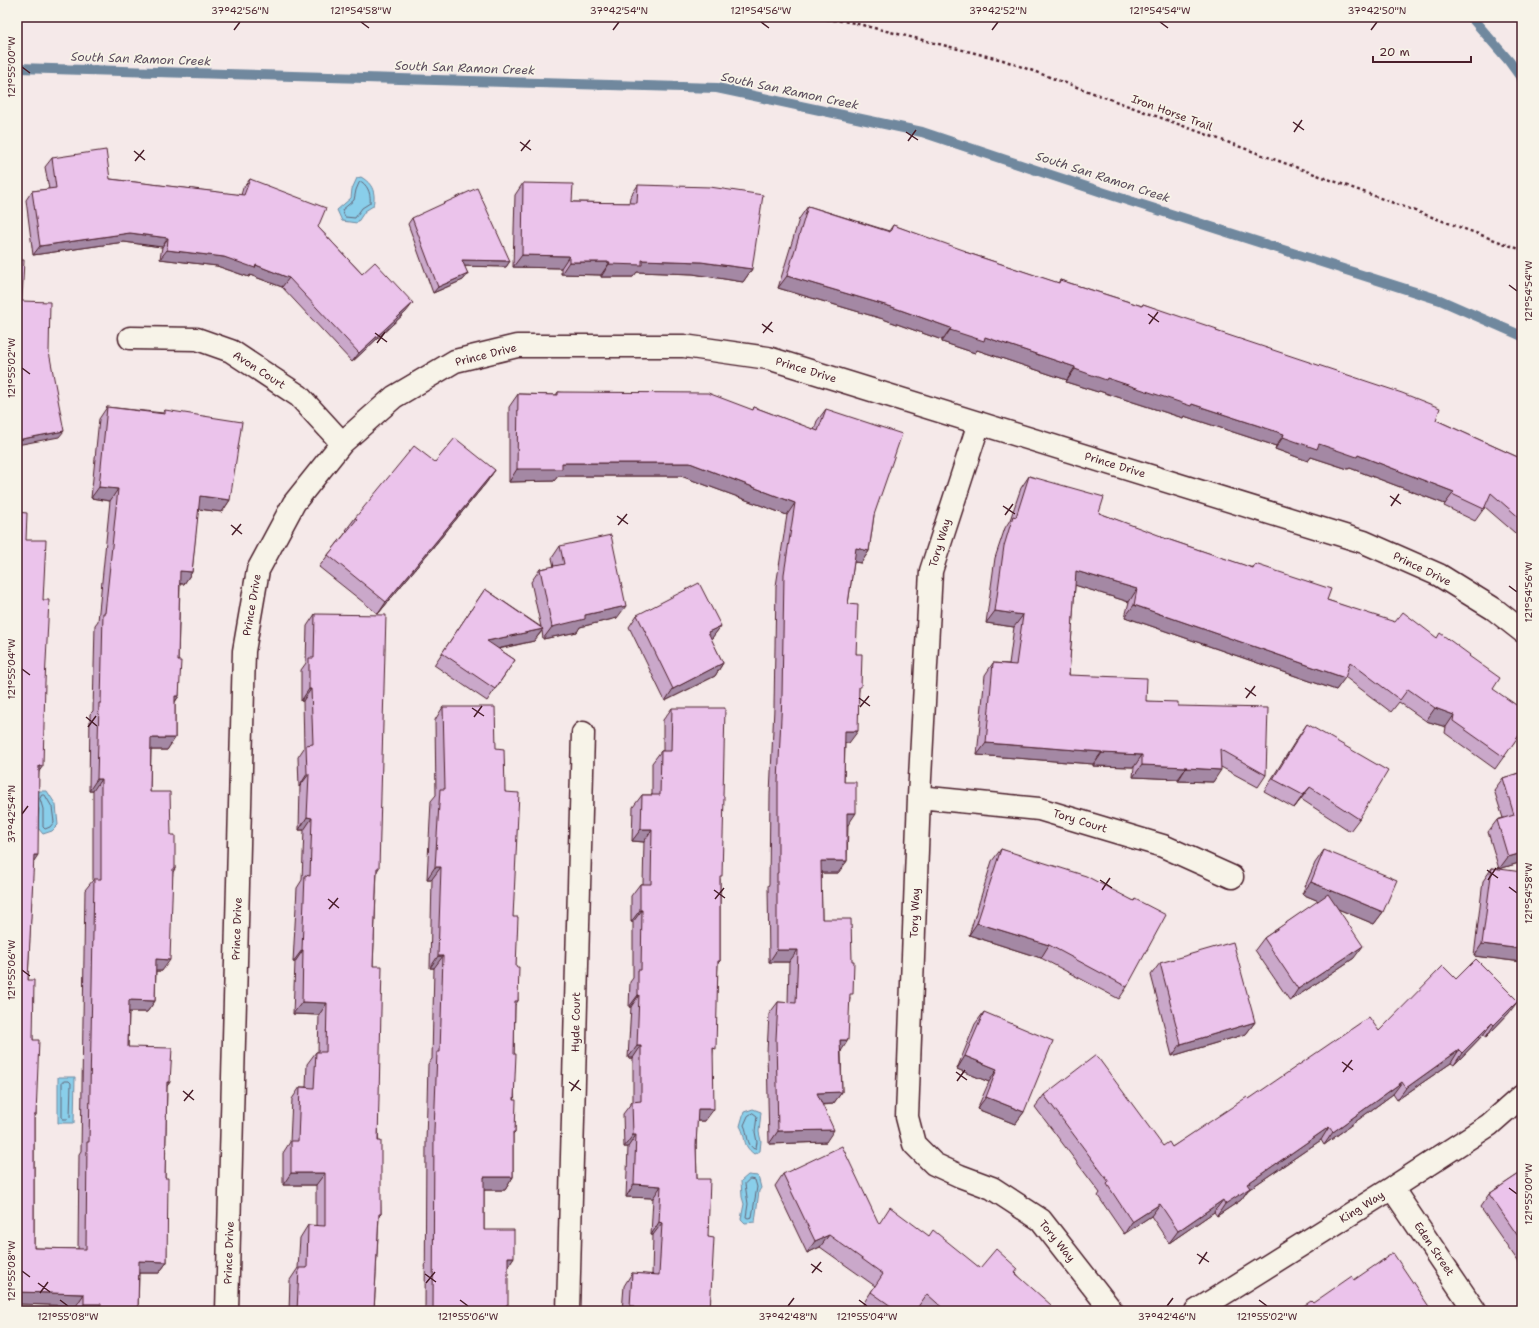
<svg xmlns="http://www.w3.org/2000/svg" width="1539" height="1328" font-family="'Shantell Sans',sans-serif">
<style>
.water{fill:#89ceea;stroke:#70889e}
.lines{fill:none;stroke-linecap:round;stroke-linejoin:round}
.shore{stroke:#636577;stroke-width:1}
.stream{stroke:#70889e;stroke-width:10}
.street-casing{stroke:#4a1f2b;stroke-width:25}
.path{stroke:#4a1f2b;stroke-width:2.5;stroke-dasharray:3 3;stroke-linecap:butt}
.street{stroke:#f7f3e8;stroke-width:22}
.wall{fill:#caa8ca;stroke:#4a1f2b}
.shaded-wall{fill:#a488a4;stroke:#4a1f2b}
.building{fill:#ebc3eb;stroke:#4a1f2b}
.ticks{fill:none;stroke:#4a1f2b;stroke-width:1.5}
.labels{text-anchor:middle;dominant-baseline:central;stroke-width:3.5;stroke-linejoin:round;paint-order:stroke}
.street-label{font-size:11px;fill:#4a1f2b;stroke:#f7f3e8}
.water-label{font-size:12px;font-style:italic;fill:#5a4b5b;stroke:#f7f3e8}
.neatline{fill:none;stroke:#4a1f2b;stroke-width:1.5}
.ticks-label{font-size:10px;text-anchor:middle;fill:#4a1f2b}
</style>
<rect width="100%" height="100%" fill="#f5e9e9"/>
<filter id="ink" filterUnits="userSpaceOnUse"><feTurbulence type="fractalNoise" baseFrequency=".025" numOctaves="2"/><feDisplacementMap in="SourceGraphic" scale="8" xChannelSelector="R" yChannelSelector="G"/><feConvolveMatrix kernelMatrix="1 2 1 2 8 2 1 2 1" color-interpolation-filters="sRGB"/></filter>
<g filter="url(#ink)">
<path class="water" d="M361,177C373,184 376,193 373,206L365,211L357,223L342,221L337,210L351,198L352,189L357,178Z
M39,791H47L56,805L58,825L52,831L43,834L38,828L39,809L36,799Z
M58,1077H75L74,1123H58Z
M753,1109L761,1112L759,1132L761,1141L760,1151L754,1154C741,1144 747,1138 740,1126L744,1112Z
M748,1175L758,1176L761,1188L759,1191L755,1222L745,1223L741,1219L744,1204L742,1197L741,1181Z"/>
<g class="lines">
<path class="shore" d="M362,182C369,187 371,196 370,203L362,208L355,218L345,217L342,210L354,200L356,190L359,183Z
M42,795H45L52,807L54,822L50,827L45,829L43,827V809L40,799Z
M64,1081H69L71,1083L70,1117L68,1119H63L62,1117V1083Z
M753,1113L757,1116L755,1132L757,1142L756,1148L754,1149C746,1144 748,1133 744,1125L748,1116Z
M750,1179L755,1180L757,1187L752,1217L748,1218L746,1217L748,1204L745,1184Z"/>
<path class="stream" d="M1471,17L1509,61L1522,79
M17,68L717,88L922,132L1108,194L1440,300L1522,336"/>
<defs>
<path id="street" d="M130,338L197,339L231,351L299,396L342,443
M979,423L931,571L919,797L907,1117L914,1144L934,1164L960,1176L992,1188L1041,1220L1112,1311
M919,797L1039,809L1163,846L1232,877
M1392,1188L1475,1311
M227,1311L244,651L258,570L294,503L342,443L394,397L455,361L517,346H684L768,358L1364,542L1439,575L1494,609L1522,631
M568,1311L583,733
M1196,1311L1392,1188L1489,1125L1522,1096"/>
</defs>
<use href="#street" class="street-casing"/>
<path class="path" d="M809,17L850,22L1003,60L1522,250"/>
<use href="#street" class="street"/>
</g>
<path class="wall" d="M52,158L110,179L241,195L243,188L250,179L318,227L362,274L406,312L352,362L282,287L250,275L249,277L217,266L160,259L162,247L124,242L33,255L26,200L32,191L49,189L45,167Z
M523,183L572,202L629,203L630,197L638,185L752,269L743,282L693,274L637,272L633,277H601V275L561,274V268L513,267L515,195Z
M808,206L889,231L893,225L965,252L1058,283L1060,280L1142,306L1143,304L1216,331L1436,420L1522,459V539L1485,507L1475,521L1444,506L1445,504L1350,468L1348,469L1311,457L1308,461L1275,449L1276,446L1184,416L1183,418L1099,391L1098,392L1066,382L1067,380L977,350L975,353L942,342V340L883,319L778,288L799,219Z
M412,218L510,261L506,267L464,266L468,274L463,280L433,293L408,224Z
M558,392L753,410L754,407L814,430L817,421L826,409L874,515L869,551L861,563L854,562L848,604L856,654L859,690L849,743H845L844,782L848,825L847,861L838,873H821L822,919L850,998L841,1052L842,1092L833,1104L822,1105L826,1142L769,1144L767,1052L769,1014L778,1002L788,1003L789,962H769L768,886L769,884L770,794L774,708L776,586L787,515L681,476H558L554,481L509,482V407L518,394L556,395Z
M107,407L163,413L165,410L230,500L222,512L198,509L192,572L184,584H180L178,661L179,696L175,702V738L167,750H151L150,792L171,835L175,869L173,872L162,971H156L155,1001L147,1012H129L128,1047L170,1082L167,1086L165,1178L167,1262L159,1273H139L138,1311H76V1306L17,1304L26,540L43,600L39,771L33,862L28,980L33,1040L36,1115L34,1118V1248L78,1249L79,1154L81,1151L85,890L93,880V791H89L90,714L93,711L95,625L98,621L110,501L91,498L99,419Z
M435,462L495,470L486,483L378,614L319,567L328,555L347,531L346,530L355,518Z
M1029,476L1099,513L1161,537L1252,568L1255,564L1327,600L1437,638L1469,656L1493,689L1522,731L1495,769L1445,733L1446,727L1426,721L1399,702L1391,712L1345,677L1336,690L1125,617L1129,602L1075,585L1069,675L1146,701L1178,706L1266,775L1258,787L1221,767L1213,782L1178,781V779L1133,777L1134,767L1093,766V764L977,755L985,675L993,663L1009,664L1014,627L986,623L995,558L1005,528L1010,520L1021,488Z
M560,546L617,618L580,627L577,632L543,639L542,631L534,641L499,649L515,660L487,701L434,665L485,589L541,627L531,582L540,569L554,567L552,558Z
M315,614L379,868L377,871L373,966L381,1214L379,1216L374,1311H289L290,1280L298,1268L300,1238L308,1225L316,1226V1185H283V1153L290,1142L292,1099L300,1087H306L307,1064L316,1052H318L319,1015L293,1014L295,962H293L297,888L302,880L304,830H299L300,786L299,787L298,757L304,748L303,701H301V670L306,663L307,626Z
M637,615L721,626L711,639L723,663L715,676L665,701L629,627Z
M443,707L496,748L505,792L518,1001L515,1005L514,1054L515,1132L513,1134V1177L505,1190H484V1230L514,1257L508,1266L506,1311H425L426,1143L428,1064L432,1059L434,968H430L432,879H427L431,801L436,795L435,720Z
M672,708L720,879V961L718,963L713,1052L705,1121H697L696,1145L697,1179L708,1237L710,1311H622L624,1286L632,1273L652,1275L653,1235H651L653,1198L626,1197L628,1147H624L623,1114L632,1102H633V1058H628L631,1007H629L630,982L633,978V922H631V896L640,884H643L644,842L632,841L633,807L642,795H652V763L661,751H663V720Z
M1307,724L1359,819L1350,831L1301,799L1294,808L1264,791L1298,737Z
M1522,772V862L1499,869L1522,962L1474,956L1483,881L1492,868L1499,869L1488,832L1497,820L1503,818L1494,790L1503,778Z
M1001,849L1134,901L1135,899L1127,987L1119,999L1041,958L969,935L992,861Z
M1324,850L1383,912L1374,924L1338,909L1354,958L1290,1001L1255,950L1264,938L1319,901L1302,894L1315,863Z
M1160,963L1255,1022L1246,1034L1172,1056L1151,975Z
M1456,979L1509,1013L1486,1037L1483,1035L1454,1065L1451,1063L1397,1100L1393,1094L1324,1145L1321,1140L1248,1190L1241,1200L1217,1216L1214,1212L1169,1243L1151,1216L1124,1234L1098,1196L1100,1193L1035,1107L1044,1095L1163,1146L1172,1147L1249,1099L1379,1031Z
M984,1012L1024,1112L1015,1124L977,1109L989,1082L957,1069L975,1024Z
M1522,1172V1267L1480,1207L1489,1194Z
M783,1174L879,1224L929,1236L980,1268L1016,1273L1047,1311H924L919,1306L916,1311H872L863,1304L875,1286L820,1247L807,1253L775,1186Z"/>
<path class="shaded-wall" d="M130,233L168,238L162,247L124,242L33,255L40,246Z
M167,250L224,257L256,265L289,278L282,287L250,275L249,277L217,266L160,259Z
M522,255L569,256L561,268L513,267Z
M462,260L510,261L506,267L458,266Z
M642,260L701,262L752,269L743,282L693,274L637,272L633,277H601L609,264Z
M569,262H610L601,275L561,274Z
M468,274L463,280L433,293L438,287Z
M787,276L892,307L951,328L942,340L883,319L778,288Z
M413,303L406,312L352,362L359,353Z
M950,330L985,337L1075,367L1067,380L977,350L975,353L942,342Z
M1075,369L1107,378L1192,404L1284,434L1276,446L1184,416L1183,418L1099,391L1098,392L1066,382Z
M64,431L59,437L17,445V440Z
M1283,437L1319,444L1358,455L1454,492L1445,504L1350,468L1348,469L1311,457L1308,461L1275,449Z
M562,463H690L795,503L787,515L681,476H558L554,481L509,482L517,469Z
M495,470L486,483L378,614L386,602Z
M99,487L118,489L110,501L91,498Z
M200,496L230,500L222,512L191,508Z
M856,548L869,551L861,563L848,561Z
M180,571L192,572L184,584L172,583Z
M1076,571L1137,589L1129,602L1068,583Z
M1134,605L1345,678L1336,690L1125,617Z
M626,606L617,618L580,627L577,632L543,639L552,627L585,615Z
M995,611L1023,615L1014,627L986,623Z
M721,626L712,638L699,644L708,632Z
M543,629L534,641L478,653L487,641Z
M723,663L715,676L665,701L673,689Z
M309,689H311L303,701H301Z
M175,696H179L171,707Z
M1435,708L1454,715L1446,727L1426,721Z
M845,731H858L849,743H837Z
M151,738H175L167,750H143Z
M986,743L1102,752L1093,764L977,755Z
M1102,753L1142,755L1134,767L1093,766Z
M1142,765L1187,767L1178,779L1133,777Z
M39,766H43L35,777Z
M1186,768L1221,770L1213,782L1178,781Z
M307,774H309L300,786L299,787Z
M97,779H101L93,791H89Z
M1310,787L1301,799L1294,808L1303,795Z
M847,813H856L848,825H839Z
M307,817L312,818L304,830H299Z
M641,829H652L644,842L632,841Z
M1522,853V862L1499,869L1508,857Z
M34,855H38L30,867Z
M821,861H847L838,873H813Z
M435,867H441L432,879H427Z
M1311,882L1383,912L1374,924L1302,894Z
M640,910H642L633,922H631Z
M977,923L1049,945L1041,958L969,935Z
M1482,944L1522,949V962L1474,956Z
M1363,946L1354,958L1290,1001L1298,989Z
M302,950H303L295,962H293Z
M777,950H798L789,962H769Z
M438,956H443L434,968H430Z
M156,959L170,960L162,971H148Z
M638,995H639L631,1007H629Z
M129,1000L155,1001L147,1012H121Z
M1518,1001L1509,1013L1486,1037L1494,1025Z
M302,1002L327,1003L319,1015L293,1014Z
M1255,1022L1246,1034L1172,1056L1181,1044Z
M1492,1023L1483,1035L1454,1065L1462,1053Z
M840,1040H848L840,1053Z
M637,1046H641L633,1058H628Z
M1459,1050L1451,1063L1397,1100L1406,1088Z
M965,1056L997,1069L989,1082L957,1069Z
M167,1082H170L162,1093Z
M1402,1082L1393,1094L1324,1145L1333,1132Z
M842,1092L833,1104L808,1105L817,1093Z
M986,1097L1024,1112L1015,1124L977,1109Z
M698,1109H714L705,1121H689Z
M1329,1127L1321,1140L1248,1190L1241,1200L1217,1216L1225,1204L1247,1184Z
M834,1130L826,1142L769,1144L778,1131Z
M633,1135H636L628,1147H624Z
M291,1173H325L316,1185H283Z
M484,1177H513L505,1190H475Z
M634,1184L661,1186L653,1198L626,1197Z
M1223,1200L1214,1212L1169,1243L1178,1231Z
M1160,1204L1151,1216L1124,1234L1132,1222Z
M659,1222L662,1223L653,1235H651Z
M829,1235L820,1247L807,1253L815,1241Z
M508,1257H514L506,1269Z
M139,1261L167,1262L159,1273H131Z
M17,1292L84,1294L76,1306L17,1304Z
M84,1304H101L96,1311H79Z
M630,1306H634L631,1311H627Z"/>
<path class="building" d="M106,150L110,179L244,195L250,179L326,208L318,227L362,274L375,262L413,303L359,353L289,278L256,265L255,268L224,257L167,250L168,238L130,233L40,246L32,191L56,188L52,158Z
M523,183L573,184L572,202L637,203L638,185L710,187L763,195L752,269L701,262L642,260V265L609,264L610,262H569V256L522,255Z
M477,188L510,261L462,260L468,274L438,287L412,218Z
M808,206L890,232L893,225L966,251L965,252L1059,283L1060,280L1142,306L1143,304L1217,329L1216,331L1402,393L1440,408L1436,420L1522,459V520L1491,493L1484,509L1452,494L1454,492L1358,455L1357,457L1319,444L1317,449L1283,437L1284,434L1192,404L1191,406L1107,378L1106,380L1075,369V367L985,337L984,341L950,330L951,328L892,307L787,276Z
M17,260H24L22,301L50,302L49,352L64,431L17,440Z
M558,392L708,393L753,410L754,407L818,431L826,409L902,434L874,515L869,551L856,548L848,604L858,605L856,654H862L861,687H859L858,731H845L844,782H856V813H847V861H821L822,919H851L852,961H854L853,994H850L848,1040H840L842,1092L817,1093L834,1130L778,1131L776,1039L778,1002L796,1003L798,950H777V873H778V782L782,696L784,574L795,503L690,463H562V469H517L518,394L558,395Z
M107,407L165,414V410L242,422L230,500L200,496L192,572L180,571L178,661H181L179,696H175V738H151L150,792H170L171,835H175V869H173L170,960L156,959L155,1001L129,1000L128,1047L172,1048L170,1082H167L165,1178H168L167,1262L139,1261L138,1311H100L101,1304H84V1294L17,1292V512L27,513L26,540H46L43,600H49L45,682L43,766H39L38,855H34L28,980H34L33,1040H39L36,1115H34V1248L86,1249L87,1142H89L94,879H101V779H97L99,703H101L103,613H105L118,489L99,487Z
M455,438L495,470L386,602L328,555L357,519L355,518L414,446L435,462Z
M1029,476L1104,497L1099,513L1161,536V537L1253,568L1255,564L1331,589L1327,600L1395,622L1403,612L1437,638L1440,633L1470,655L1469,656L1500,678L1493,689L1522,709V731L1504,757L1453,721L1454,715L1435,708L1408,689L1400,700L1350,662L1345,678L1134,605L1137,589L1076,571L1069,675L1147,678L1146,701L1178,702V706L1268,708L1266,775L1220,749L1221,770L1186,768L1187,767L1142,765V755L1102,753V752L986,743L993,663L1016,665L1023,615L995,611L1004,546L1013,516L1016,517Z
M611,535L626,606L585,615V619L552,627L540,569L564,564L560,546Z
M699,583L721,626L708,632L723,663L673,689L637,615Z
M485,589L543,629L487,641L515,660L495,689L442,653Z
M315,614L386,615L379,868H377L373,966H382L378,1141H381V1214H379L374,1311H297L299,1268H307L308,1225L325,1226V1173H291V1141H298L300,1087L314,1088L316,1052H326L327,1003L302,1002L303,950H302L305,875L310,876L312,818L307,817L309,774H307L306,745L313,744L311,689H309V658H314Z
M443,707H495L496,748L504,749L505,792L519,793L513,917H518L516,967H519L518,1001H515L514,1054H516L514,1100H516L515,1132H513V1177H484V1230H514V1257H508V1305H506V1311H433L434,1131L437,1052H440L443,956H438L441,867H435L440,789H445Z
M672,708H725L723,796H724L722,876H720V961H718L716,1049L713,1048L714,1109H698L696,1145L697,1179H710L708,1237L714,1238L710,1311H634V1306H630L632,1273L659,1275L662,1223L659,1222L661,1186L634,1184L636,1135H633L632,1102L641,1101V1046H637L639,995H638V970H641L642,910H640V884H651L652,829H641L642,795H660L661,751H671Z
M1307,724L1388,771L1359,819L1310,787L1303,795L1273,779Z
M1522,772V853L1508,857L1497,820L1514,815L1503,778Z
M1001,849L1086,876L1134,901L1135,899L1166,915L1127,987L1049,945L977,923Z
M1324,850L1397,880L1383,912L1311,882Z
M1492,868L1522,872V949L1482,944Z
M1328,894L1363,946L1298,989L1264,938Z
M1233,942L1255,1022L1181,1044L1160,963Z
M1476,959L1518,1001L1494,1025L1492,1023L1462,1053L1459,1050L1406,1088L1402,1082L1333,1132L1329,1127L1247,1184L1250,1188L1225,1204L1223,1200L1178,1231L1160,1204L1132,1222L1107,1184L1109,1182L1044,1095L1096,1055L1163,1146L1169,1142L1172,1147L1247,1097L1249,1099L1369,1017L1379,1031L1443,966L1456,979Z
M984,1012L1053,1041L1024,1112L986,1097L997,1069L965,1056Z
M842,1146L879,1224L890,1207L929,1236L933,1230L980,1268L996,1249L1018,1269L1015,1273L1051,1305L1045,1311H946L927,1294L915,1311H898L871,1292L883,1274L829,1235L815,1241L783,1174Z
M1522,1172V1242L1489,1194Z
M1393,1253L1432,1311H1296L1311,1301L1313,1303L1352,1276L1354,1280Z
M771,1307L830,1310L829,1311H771Z"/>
</g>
<path class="ticks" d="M361,22L369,28M761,22L769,28M1160,22L1168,28M234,30L240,22M613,30L619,22M992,30L998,22M1371,30L1377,22M22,67L30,73M1293,122L1304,130M906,132L918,140M1294,132L1302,120M908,141L916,130M520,142L531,150M134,151L145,160M521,151L530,140M135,161L144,150M1509,285L1517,291M1148,314L1159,322M762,324L773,332M1149,324L1158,312M375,333L387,342M763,333L772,322M377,343L385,332M22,368L30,374M1390,496L1401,504M1003,506L1015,514M1391,506L1399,494M1005,515L1013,504M617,516L628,524M231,525L242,534M618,525L627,514M232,535L241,524M1509,586L1517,592M22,669L30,675M1245,688L1256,696M859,698L870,706M1246,698L1255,686M860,707L869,696M472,708L484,716M86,717L97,726M474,717L482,706M88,727L96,716M22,814L28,806M1487,870L1498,878M1100,880L1112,888M1488,880L1496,868M1509,887L1517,893M714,890L725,898M1102,890L1110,878M328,899L339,908M715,899L724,888M329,909L338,898M22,970L30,976M1342,1062L1353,1070M956,1072L967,1080M1343,1072L1352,1060M957,1081L965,1070M569,1082L581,1090M183,1091L194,1100M571,1091L579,1080M184,1101L193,1090M1509,1188L1517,1194M1197,1254L1209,1262M811,1264L822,1272M1199,1264L1207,1252M22,1271L30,1277M812,1273L821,1262M425,1274L436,1282M38,1283L50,1292M426,1283L435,1272M40,1293L48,1282M60,1300L68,1306M460,1300L468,1306M859,1300L867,1306M1259,1300L1267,1306M788,1306L794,1298M1167,1306L1173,1298"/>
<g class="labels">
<g class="street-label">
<text transform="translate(1172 113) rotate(20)">Iron Horse Trail</text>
<text transform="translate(486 355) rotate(-14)">Prince Drive</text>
<text transform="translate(259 370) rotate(33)">Avon Court</text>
<text transform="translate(806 370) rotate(17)">Prince Drive</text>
<text transform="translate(1115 465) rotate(17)">Prince Drive</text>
<text transform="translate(940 543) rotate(-73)">Tory Way</text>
<text transform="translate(1422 569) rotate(26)">Prince Drive</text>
<text transform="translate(252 605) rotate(-80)">Prince Drive</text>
<text transform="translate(1080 821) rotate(17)">Tory Court</text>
<text transform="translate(915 913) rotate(-88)">Tory Way</text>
<text transform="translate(237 929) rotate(-88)">Prince Drive</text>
<text transform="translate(576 1022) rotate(-89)">Hyde Court</text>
<text transform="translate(1362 1207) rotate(-32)">King Way</text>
<text transform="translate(1057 1241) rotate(51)">Tory Way</text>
<text transform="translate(1434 1249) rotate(56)">Eden Street</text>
<text transform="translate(229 1253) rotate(-88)">Prince Drive</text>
</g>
<g class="water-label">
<text transform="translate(141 59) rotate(2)">South San Ramon Creek</text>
<text transform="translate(465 68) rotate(2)">South San Ramon Creek</text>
<text transform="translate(790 91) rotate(12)">South San Ramon Creek</text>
<text transform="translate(1103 177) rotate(18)">South San Ramon Creek</text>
</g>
</g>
<rect width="1539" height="1328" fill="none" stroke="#f7f3e8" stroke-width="44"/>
<path d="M1373 56v6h98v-6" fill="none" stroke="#4a1f2b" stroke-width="2"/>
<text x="1379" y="56" font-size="12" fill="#4a1f2b" stroke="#f7f3e8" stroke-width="3" paint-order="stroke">20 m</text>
<rect x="22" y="22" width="1495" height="1284" class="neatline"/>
<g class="ticks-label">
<text x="240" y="14">37°42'56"N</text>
<text x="361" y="14">121°54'58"W</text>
<text x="619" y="14">37°42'54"N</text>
<text x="761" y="14">121°54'56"W</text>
<text x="998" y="14">37°42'52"N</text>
<text x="1160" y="14">121°54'54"W</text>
<text x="1377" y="14">37°42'50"N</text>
<text transform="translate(11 67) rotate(-90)" y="4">121°55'00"W</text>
<text transform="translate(1528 291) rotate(-90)" y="4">121°54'54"W</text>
<text transform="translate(11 368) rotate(-90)" y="4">121°55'02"W</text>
<text transform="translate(1528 592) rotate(-90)" y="4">121°54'56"W</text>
<text transform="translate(11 669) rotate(-90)" y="4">121°55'04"W</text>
<text transform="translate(11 814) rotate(-90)" y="4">37°42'54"N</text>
<text transform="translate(1528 893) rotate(-90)" y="4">121°54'58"W</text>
<text transform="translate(11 970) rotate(-90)" y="4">121°55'06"W</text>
<text transform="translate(1528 1194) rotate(-90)" y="4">121°55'00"W</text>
<text transform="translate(11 1271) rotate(-90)" y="4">121°55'08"W</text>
<text x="68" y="1320">121°55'08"W</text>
<text x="468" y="1320">121°55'06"W</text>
<text x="788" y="1320">37°42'48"N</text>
<text x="867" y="1320">121°55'04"W</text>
<text x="1167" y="1320">37°42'46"N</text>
<text x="1267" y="1320">121°55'02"W</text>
</g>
</svg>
